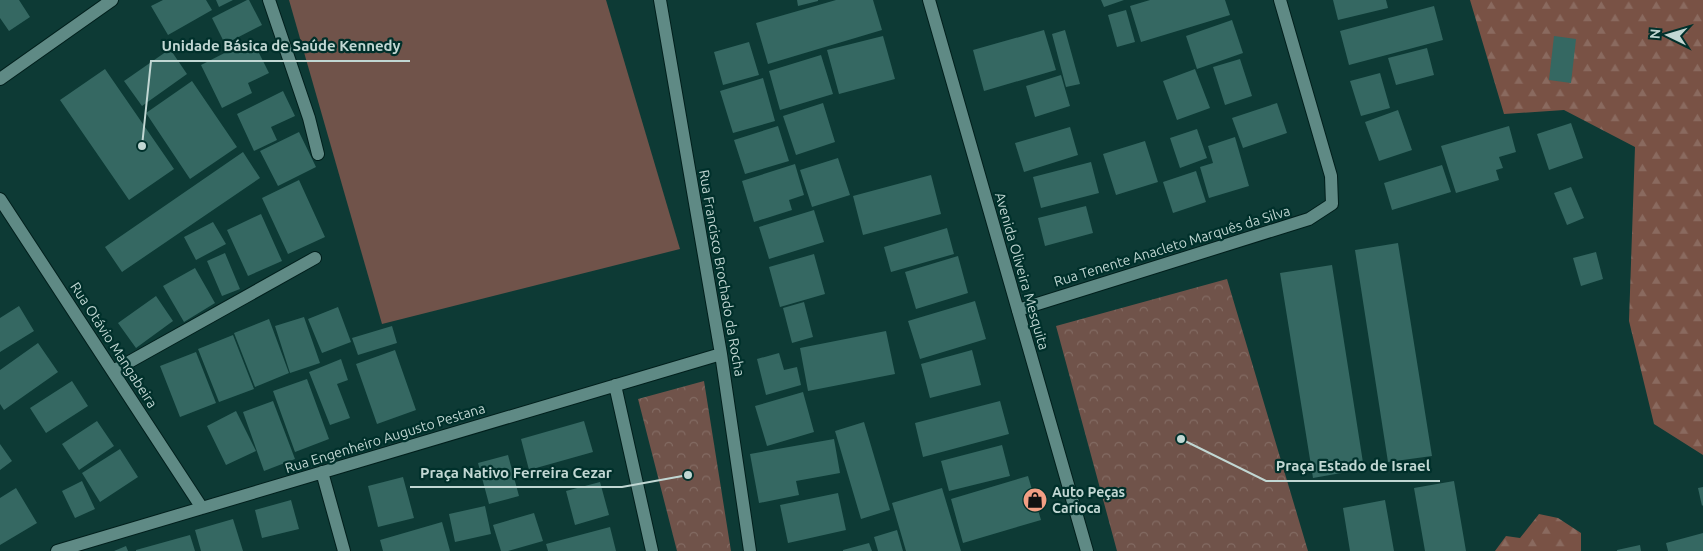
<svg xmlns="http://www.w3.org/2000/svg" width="1703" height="551" font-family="Ubuntu,sans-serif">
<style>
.grass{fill:#70534a}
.forest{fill:url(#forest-firs)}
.park{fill:url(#park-crowns)}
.building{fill:#356862}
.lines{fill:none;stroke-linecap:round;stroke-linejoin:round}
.street-casing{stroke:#001f1c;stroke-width:14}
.secondary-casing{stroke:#001f1c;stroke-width:14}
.street{stroke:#5f8a85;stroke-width:12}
.secondary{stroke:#5f8a85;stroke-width:12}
.labels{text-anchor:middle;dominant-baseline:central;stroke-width:4.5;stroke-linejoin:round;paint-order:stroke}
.street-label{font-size:14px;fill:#c1d7d3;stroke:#00302b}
.poi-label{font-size:14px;font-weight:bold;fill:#c1d7d3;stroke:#00302b;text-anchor:start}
.leader{fill:none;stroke:#c1d7d3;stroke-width:2}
.callout-dot{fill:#c1d7d3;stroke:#00302b;stroke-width:2}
.callout-label{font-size:15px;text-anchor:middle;font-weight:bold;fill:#c1d7d3;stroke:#00302b;stroke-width:4.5;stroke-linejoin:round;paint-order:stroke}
</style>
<defs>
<pattern id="forest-firs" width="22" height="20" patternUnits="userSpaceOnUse" patternTransform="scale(1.25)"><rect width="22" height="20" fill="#795245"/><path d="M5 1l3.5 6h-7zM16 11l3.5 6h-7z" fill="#8a6a5f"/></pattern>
<pattern id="park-crowns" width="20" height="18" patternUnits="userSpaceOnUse" patternTransform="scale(1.25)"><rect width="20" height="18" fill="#70534a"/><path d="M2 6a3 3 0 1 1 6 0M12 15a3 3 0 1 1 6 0" fill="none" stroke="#836b63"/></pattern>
</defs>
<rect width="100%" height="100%" fill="#0d3a35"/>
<path class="grass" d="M289,0H606L680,249L382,324Z"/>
<path class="forest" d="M1470,0H1703V455L1654,424L1629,321L1635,147L1564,110L1504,114Z
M1539,514L1558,518L1581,533V551H1495L1506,536L1520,538Z"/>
<path class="park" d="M1227,279L1308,551H1117L1056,326Z
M704,381L731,551H677L638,399Z"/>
<path class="building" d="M0,0H19L30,17L9,31L0,18Z
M163,0H206L212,10L168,35L151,6Z
M216,0H233L219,7Z
M247,0H249L262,25L225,44L212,18Z
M797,0H818V1L798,6Z
M836,0H873L882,30L768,64L756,23Z
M1101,0H1124L1104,7Z
M1150,0H1225L1230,15L1141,42L1130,6Z
M1333,0H1386L1388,8L1338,20Z
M1434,6L1443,40L1349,65L1340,31Z
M1126,10L1135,42L1117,47L1108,15Z
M1232,20L1243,53L1197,69L1186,36Z
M1044,30L1056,70L984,91L973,50Z
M1065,30L1080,84L1066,87L1052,34Z
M883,36L895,79L839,94L827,50Z
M1554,36L1576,39L1571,83L1549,80Z
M252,39L269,73L248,83L252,93L222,108L201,65Z
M749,42L759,75L723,85L714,52Z
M1427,48L1434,75L1396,85L1388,58Z
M170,49L187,74L142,106L124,81Z
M821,55L833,94L780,110L769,71Z
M1240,59L1252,96L1225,105L1213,67Z
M105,69L174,169L129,200L60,100Z
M1195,69L1210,108L1177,120L1163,81Z
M1380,73L1390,108L1361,116L1350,81Z
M1061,75L1070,106L1035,117L1026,86Z
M763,78L775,121L733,133L720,91Z
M192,81L237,147L190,179L146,113Z
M283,91L295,116L271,127L277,140L254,151L237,114Z
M823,103L835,142L796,155L783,116Z
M1277,103L1287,133L1243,148L1232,118Z
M1398,110L1412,150L1379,161L1365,122Z
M1571,123L1583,158L1549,170L1537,134Z
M778,126L789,161L745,174L734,140Z
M1509,126L1516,152L1499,157L1503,168L1496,170L1499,180L1456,193L1441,146Z
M1070,127L1078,155L1024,172L1015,143Z
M1197,129L1207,158L1180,168L1170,138Z
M299,132L316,167L278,186L260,151Z
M1235,137L1249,186L1209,198L1200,167L1213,163L1208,146Z
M1145,141L1158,182L1116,195L1103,154Z
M243,152L260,178L122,272L105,247Z
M838,158L850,195L812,207L800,170Z
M1091,162L1099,193L1041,208L1033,177Z
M795,164L804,195L789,200L792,210L754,222L742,181Z
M1442,165L1451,192L1392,210L1384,183Z
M1196,171L1206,202L1173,213L1163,182Z
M931,175L941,214L863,235L853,196Z
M299,180L325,237L288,254L262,198Z
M1571,187L1584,218L1567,225L1554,193Z
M1086,206L1093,233L1045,246L1038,218Z
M814,210L824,242L769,259L759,227Z
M261,214L282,261L248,276L227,230Z
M213,222L226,244L196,260L184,237Z
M947,228L954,254L891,272L884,247Z
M1398,243L1432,456L1388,462L1355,250Z
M1596,252L1603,279L1581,286L1573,258Z
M225,253L240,289L222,296L207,261Z
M814,254L825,294L780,307L769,267Z
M958,256L968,293L916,309L905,272Z
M1332,265L1364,469L1313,478L1280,273Z
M195,268L215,303L184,322L163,286Z
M156,296L173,321L136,348L118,323Z
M975,301L986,339L920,359L908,321Z
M804,302L813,337L792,343L783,308Z
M19,306L34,331L0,352V318Z
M338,307L351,342L322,353L308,319Z
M304,317L320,363L290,373L275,326Z
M269,319L289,373L255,387L234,333Z
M392,326L397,343L358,355L352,338Z
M886,331L895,374L808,391L800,348Z
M233,335L254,389L219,402L198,349Z
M38,343L58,372L4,410L0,404V370Z
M395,350L416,410L377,424L356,364Z
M972,350L981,385L930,398L921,364Z
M196,352L216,403L180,417L160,366Z
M779,353L784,370L797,367L801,385L766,395L757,359Z
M341,359L348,380L337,384L350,418L330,425L309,372Z
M307,379L329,439L295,452L273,391Z
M72,381L88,406L46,433L30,408Z
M803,392L814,432L767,446L755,406Z
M273,401L295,459L264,471L243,412Z
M1000,401L1009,434L923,457L915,423Z
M236,411L256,451L226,465L207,426Z
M97,421L114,446L79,470L62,444Z
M584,421L593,452L529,470L521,439Z
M864,422L890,510L861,519L835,431Z
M834,439L840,473L796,481L799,495L759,503L750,454Z
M0,444L12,461L0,470Z
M1002,445L1010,476L949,491L941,461Z
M120,449L138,477L100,502L82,473Z
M508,455L519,496L489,504L478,463Z
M1028,476L1041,520L963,543L951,499Z
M403,477L414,518L378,527L368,486Z
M82,481L95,509L75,518L62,491Z
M1454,481L1466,551H1425L1414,488Z
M600,482L609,515L575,525L566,491Z
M1703,487V505L1702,506L1698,488Z
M16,488L37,523L0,545V498Z
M942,488L961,551H906L892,503Z
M838,493L846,530L788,543L780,505Z
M291,500L299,529L262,538L255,510Z
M1385,500L1394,551H1350L1343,508Z
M485,506L491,534L455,542L449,514Z
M534,513L543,541L508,551H501L493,525Z
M233,519L243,551H201L195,530Z
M442,522L450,551H383L380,540Z
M610,527L616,551H548L546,544Z
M897,530L903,551H878L874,537Z
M1703,533V551H1668L1666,543Z
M190,535L195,551H136V550Z
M869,543L872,551H843V550Z
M1640,545L1641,551H1617V550Z
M126,546L128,551H114Z"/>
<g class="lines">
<defs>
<path id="street" d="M269,0L309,118L318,154
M660,0L721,354L750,551
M0,79L112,0
M0,199L202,508
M1018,310L1309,219L1332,204L1331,176L1280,0
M113,371L315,258
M615,385L652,551
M322,472L344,551
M57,551L721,354"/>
<path id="secondary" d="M929,0L1087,551"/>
</defs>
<use href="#street" class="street-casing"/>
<use href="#secondary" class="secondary-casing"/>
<use href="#street" class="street"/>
<use href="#secondary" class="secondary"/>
</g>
<defs>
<symbol id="shop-disc" viewBox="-11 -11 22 22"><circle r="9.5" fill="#f39f84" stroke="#00302b"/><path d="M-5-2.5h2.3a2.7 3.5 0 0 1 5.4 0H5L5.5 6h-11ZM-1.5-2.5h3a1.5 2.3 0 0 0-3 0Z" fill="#111"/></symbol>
</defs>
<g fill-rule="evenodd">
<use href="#shop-disc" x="1021" y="486" width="28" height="28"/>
</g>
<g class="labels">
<g class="street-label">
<text transform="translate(1172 246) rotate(-17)">Rua Tenente Anacleto Marquês da Silva</text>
<text transform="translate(1022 271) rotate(74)">Avenida Oliveira Mesquita</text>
<text transform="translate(722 273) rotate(80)">Rua Francisco Brochado da Rocha</text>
<text transform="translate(114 345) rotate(57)">Rua Otávio Mangabeira</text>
<text transform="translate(385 438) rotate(-17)">Rua Engenheiro Augusto Pestana</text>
</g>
<g class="poi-label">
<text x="1052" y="492">Auto Peças<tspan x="1052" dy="16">Carioca</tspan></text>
</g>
</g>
<path class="leader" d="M142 146L151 61H410M1181 439L1266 481H1440M688 475L622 487H410"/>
<g class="callout-dot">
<circle cx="142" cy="146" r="5"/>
<circle cx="1181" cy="439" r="5"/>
<circle cx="688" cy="475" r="5"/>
</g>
<g class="callout-label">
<text x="281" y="51">Unidade Básica de Saúde Kennedy</text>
<text x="1353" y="471">Praça Estado de Israel</text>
<text x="516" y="478">Praça Nativo Ferreira Cezar</text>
</g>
<g transform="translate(1668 35) rotate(275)" stroke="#00302b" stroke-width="4" paint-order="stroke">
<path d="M0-4L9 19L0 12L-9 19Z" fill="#c1d7d3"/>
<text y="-8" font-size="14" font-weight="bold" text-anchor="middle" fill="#c1d7d3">N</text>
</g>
</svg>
